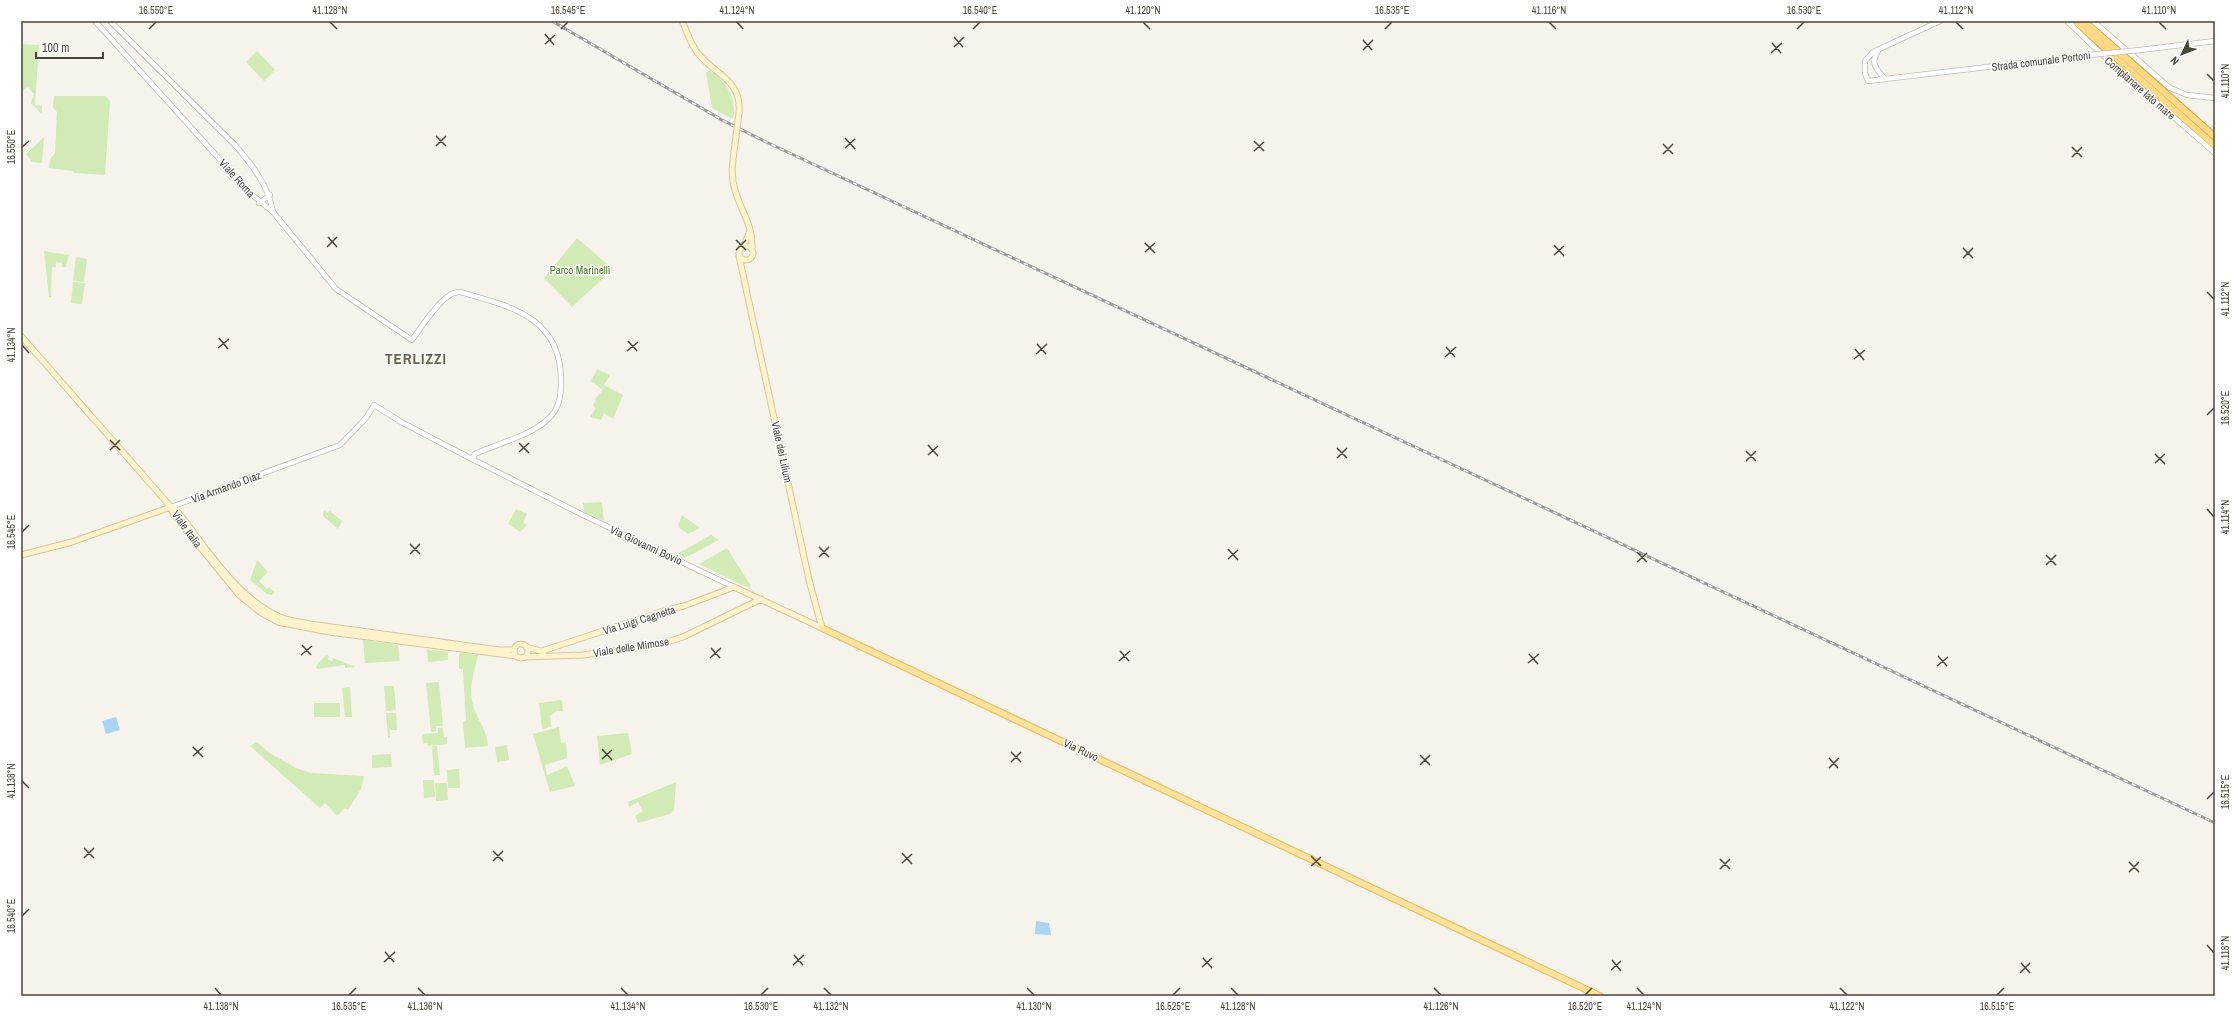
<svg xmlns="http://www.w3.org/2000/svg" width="2236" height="1017" font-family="'Archivo Narrow',sans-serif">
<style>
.green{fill:#d2eab5}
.water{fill:#a9d4f2}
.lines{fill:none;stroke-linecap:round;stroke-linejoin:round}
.tertiary-casing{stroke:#c2bbae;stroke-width:6}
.secondary-casing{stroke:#d6c79b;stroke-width:7}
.primary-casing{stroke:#e6c16a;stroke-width:8}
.trunk-casing{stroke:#e0a43c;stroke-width:8}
.tertiary{stroke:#fff;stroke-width:4.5}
.secondary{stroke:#fff3cd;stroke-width:5}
.primary{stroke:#ffe39c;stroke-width:5.5}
.trunk{stroke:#ffd985;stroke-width:6}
.rail-casing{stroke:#9a9a9a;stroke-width:3}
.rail{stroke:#fff;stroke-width:1.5;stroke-dasharray:4.5;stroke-linecap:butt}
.tertiary-bridge-casing{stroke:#c2bbae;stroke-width:6;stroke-linecap:butt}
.secondary-bridge-casing{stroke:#d6c79b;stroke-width:7;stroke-linecap:butt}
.tertiary-bridge{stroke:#fff;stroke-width:4.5}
.secondary-bridge{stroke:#fff3cd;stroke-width:5}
.ticks{fill:none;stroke:#4b4439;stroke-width:1.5}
.labels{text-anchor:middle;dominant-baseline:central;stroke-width:3;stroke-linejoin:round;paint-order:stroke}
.street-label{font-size:11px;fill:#4b4439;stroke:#fff}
.park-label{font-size:11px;fill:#4a7f2a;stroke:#fff}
.district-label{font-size:15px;font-weight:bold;letter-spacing:1px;fill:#6e6250;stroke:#fff}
.neatline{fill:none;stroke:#4b4439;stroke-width:1.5}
.ticks-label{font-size:10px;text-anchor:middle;fill:#4b4439}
</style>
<rect width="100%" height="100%" fill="#f6f3ec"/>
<path class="green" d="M21,44L39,45L35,105L42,106V114L31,103L34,94L28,87L21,92Z
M257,51L275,70L264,81L246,62Z
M710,70C727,83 737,98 733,119L712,108L706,73Z
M54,96H105L110,101L105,175L74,173L73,171L49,168L50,159L55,153L57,112L53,108Z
M44,137L42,163L32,162L26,154Z
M577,238L613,269L572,307L544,278Z
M44,251L69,255L66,267H62V263L56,262V267H52L51,297H49Z
M76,257L87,259L84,282L73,281Z
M73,282L85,283L82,304L71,303Z
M597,369L610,375L604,385L623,395L613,419L604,413L601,420L590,417L596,408L593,405L596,400L595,399L603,390L591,381Z
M602,502L604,521L584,512L583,503Z
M516,509L527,514L523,523L527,525L520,532L508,524Z
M324,510L327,513L330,511L342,521L338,529L323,516Z
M682,515L700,528L688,534L678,527Z
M711,535L719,540L685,558L677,554Z
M727,548L751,586L749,588L699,564Z
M257,560L268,572L259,581L267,589L269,587L275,592L272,595L267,594L250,580Z
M363,640L398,645L400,661L365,663Z
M427,649L448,652V660L428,662Z
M461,652L478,655C475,669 469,687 472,701C475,717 487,729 488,746L465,748L463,722L466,721L463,669H459V655Z
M326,655L329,656L328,660L332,661L333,658L356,667L345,668V665L317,669L316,666Z
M439,682L443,726H436V731L431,732L426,683Z
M384,686H394L396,710L386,711Z
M350,687L352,717H345L342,688Z
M562,700L563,711H557L550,716L551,727L542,729L539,703Z
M314,703H340V717H314Z
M386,713H396L397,730H390V738H388Z
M559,727L561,743L566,742L567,758L545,765L547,775L567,766L575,786L550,792L533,734Z
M438,728H443L444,737H447V744L428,746L427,743L423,744L422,734L438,733Z
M628,733L632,754L600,765L597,736Z
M257,742L268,752L296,768L311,773L364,776L361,789L348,810L345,808L337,816L325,803L320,808L250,746Z
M507,745L509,760L497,762L495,747Z
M432,746H437L440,775H434Z
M391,754L392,767L372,768V755Z
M459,769L460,788H448L447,770Z
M423,780H434L435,797L424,798Z
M676,782L674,810L670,814L638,823L635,816L643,811L638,802L629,807L628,802Z
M435,783H447L448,800L436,801Z"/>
<path class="water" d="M116,717L120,730L106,734L102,721Z
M1036,921L1049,923L1051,935L1035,934Z"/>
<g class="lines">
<defs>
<path id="tertiary" d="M95,21L251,194L273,212L336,289L412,340C421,328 444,290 460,292C510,306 562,317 561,382C561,397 559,410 547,420C530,436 496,444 475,454L472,459L403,423L374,405L366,418L340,445L171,507
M110,21L235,145C253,166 268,185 273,212
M1940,21L1873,52L1865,61V73L1868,81L2089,55
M2067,21L2109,61L2215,153
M2093,21L2170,88L2187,95L2215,98
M2140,50L2215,41
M1878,51C1870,63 1876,69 1885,79
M259,203L270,195
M472,459L583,515L734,587"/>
<path id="secondary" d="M682,21C687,31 690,43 697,52C713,75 742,78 739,113
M735,144C733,159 730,175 735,190C741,212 753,224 752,249
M744,245L750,231
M739 253a7 7 0 1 1 14 0a7 7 0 1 1-14 0Z
M739,256L809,580L822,628
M21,336L171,507L178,512C205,547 238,599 280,617C289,621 300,622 310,624L499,650H514
M171,508L174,515L239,595L260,612L278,622L329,632L516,656
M21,555L72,542L171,507
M514 651a7 7 0 1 1 14 0a7 7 0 1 1-14 0Z
M526,647L544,652
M542,651L667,610L684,606L734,587L822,628
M524,657L583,655L646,647L667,642L683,637L761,599"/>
<path id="primary" d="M822,628L1600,996"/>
<path id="trunk" d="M2075,21L2215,146
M2084,21L2215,137"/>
</defs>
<use href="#tertiary" class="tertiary-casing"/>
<use href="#secondary" class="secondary-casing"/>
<use href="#primary" class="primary-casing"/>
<use href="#trunk" class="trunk-casing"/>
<use href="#tertiary" class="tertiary"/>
<use href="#secondary" class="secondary"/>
<use href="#primary" class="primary"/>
<use href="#trunk" class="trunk"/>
<defs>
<path id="rail" d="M552,21L722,120L764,141L2215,823"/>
</defs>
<use href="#rail" class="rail-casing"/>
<use href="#rail" class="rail"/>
<defs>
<path id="tertiary-bridge" d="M2089,55L2140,50"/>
<path id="secondary-bridge" d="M735,144L739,113"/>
</defs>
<use href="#tertiary-bridge" class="tertiary-bridge-casing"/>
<use href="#secondary-bridge" class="secondary-bridge-casing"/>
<use href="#tertiary-bridge" class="tertiary-bridge"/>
<use href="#secondary-bridge" class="secondary-bridge"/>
</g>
<path class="ticks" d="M330,22L337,29M737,22L743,29M1143,22L1150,29M1549,22L1556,29M1956,22L1963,29M2159,22L2166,29M149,29L156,22M561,29L568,22M973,29L980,22M1385,29L1392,22M1797,29L1804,22M545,34L554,45M954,37L963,47M1363,40L1372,50M1772,43L1781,53M545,44L555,35M954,47L964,37M1363,50L1373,40M1771,53L1782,43M2207,74L2214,81M436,136L446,146M845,138L855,149M1254,141L1264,151M1663,144L1673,154M436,146L446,136M22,147L29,141M2072,147L2082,157M845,148L855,139M1254,151L1264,142M1663,154L1673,144M2072,157L2082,147M328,237L337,247M736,240L746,250M1145,243L1155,253M1554,245L1564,256M327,247L337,237M1963,248L1973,258M736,250L746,240M1145,252L1155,243M1554,255L1564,246M1963,258L1973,248M2207,292L2214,299M219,338L228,349M628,341L637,351M1037,344L1046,354M22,345L29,353M1446,347L1455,357M218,348L229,339M1855,349L1864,360M627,351L638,342M1036,354L1047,344M1445,357L1456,347M1854,359L1865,350M2207,415L2214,408M110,440L120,450M519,443L529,453M928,445L938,456M1337,448L1347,458M110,450L120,440M1746,451L1756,461M519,452L529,443M2155,454L2165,464M928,455L938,446M1337,458L1347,448M1746,461L1756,451M2155,463L2165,454M2207,509L2214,517M22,532L29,525M410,544L420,554M819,547L829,557M1228,549L1238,560M1637,552L1647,562M410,554L420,544M2046,555L2056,565M819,557L829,547M1228,559L1238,550M1637,562L1647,553M2046,565L2056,555M302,645L311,655M711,648L720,658M1120,651L1129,661M1529,654L1538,664M301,655L312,646M1938,656L1947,666M710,658L721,648M1119,661L1130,651M1528,663L1539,654M1937,666L1948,657M193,747L203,757M602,749L612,760M1011,752L1021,762M1420,755L1430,765M193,756L203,747M1829,758L1838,768M602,759L612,750M1011,762L1021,752M1420,765L1430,755M1829,768L1839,758M22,781L29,788M2207,799L2214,792M84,848L94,858M493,851L503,861M902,853L912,864M1311,856L1321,866M84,858L94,848M1720,859L1730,869M493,861L503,851M2129,862L2139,872M902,863L912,854M1311,866L1321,857M1720,869L1730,859M2129,872L2139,862M22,916L29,909M2207,945L2214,953M385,952L394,962M794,955L803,965M1203,958L1212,968M1612,960L1621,971M384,962L395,952M2021,963L2030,973M793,965L804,955M1202,967L1212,958M1611,970L1621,961M2020,973L2030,963M215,988L221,995M418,988L425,995M621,988L628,995M824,988L831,995M1027,988L1034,995M1231,988L1238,995M1434,988L1441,995M1637,988L1644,995M1840,988L1847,995M349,995L356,988M761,995L768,988M1173,995L1180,988M1585,995L1592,988M1997,995L2004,988"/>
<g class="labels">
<g class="street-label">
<text transform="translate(2041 61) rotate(-7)">Strada comunale Portoni</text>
<text transform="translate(2140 88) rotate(41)">Complanare lato mare</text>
<text transform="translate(237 178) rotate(48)">Viale Roma</text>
<text transform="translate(782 452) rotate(78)">Viale dei Lilium</text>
<text transform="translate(226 487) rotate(-20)">Via Armando Diaz</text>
<text transform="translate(187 529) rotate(54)">Viale Italia</text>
<text transform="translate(646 545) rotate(25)">Via Giovanni Bovio</text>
<text transform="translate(639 620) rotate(-17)">Via Luigi Cagnetta</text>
<text transform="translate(631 647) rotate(-9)">Viale delle Mimose</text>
<text transform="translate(1081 750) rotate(25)">Via Ruvo</text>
</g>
<g class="park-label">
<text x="580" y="270">Parco Marinelli</text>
</g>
<g class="district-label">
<text x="416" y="358">TERLIZZI</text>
</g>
</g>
<rect width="2236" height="1017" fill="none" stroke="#ffffff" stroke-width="44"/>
<g transform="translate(2182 54) rotate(227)" stroke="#ffffff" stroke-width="3" paint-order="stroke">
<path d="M0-3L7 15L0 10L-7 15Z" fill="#4b4439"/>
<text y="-6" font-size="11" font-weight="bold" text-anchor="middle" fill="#4b4439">N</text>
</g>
<path d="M36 52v6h67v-6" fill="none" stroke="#4b4439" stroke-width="2"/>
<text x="42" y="52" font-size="12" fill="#4b4439" stroke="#ffffff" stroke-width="3" paint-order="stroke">100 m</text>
<rect x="22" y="22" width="2192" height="973" class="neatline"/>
<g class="ticks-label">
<text x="156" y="14">16.550°E</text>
<text x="330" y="14">41.128°N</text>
<text x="568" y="14">16.545°E</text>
<text x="737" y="14">41.124°N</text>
<text x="980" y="14">16.540°E</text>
<text x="1143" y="14">41.120°N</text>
<text x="1392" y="14">16.535°E</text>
<text x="1549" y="14">41.116°N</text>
<text x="1804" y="14">16.530°E</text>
<text x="1956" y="14">41.112°N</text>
<text x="2159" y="14">41.110°N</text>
<text transform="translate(2225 81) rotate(-90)" y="4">41.110°N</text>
<text transform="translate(11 147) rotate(-90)" y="4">16.550°E</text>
<text transform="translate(2225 299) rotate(-90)" y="4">41.112°N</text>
<text transform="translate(11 345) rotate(-90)" y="4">41.134°N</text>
<text transform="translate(2225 408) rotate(-90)" y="4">16.520°E</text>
<text transform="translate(2225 517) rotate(-90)" y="4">41.114°N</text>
<text transform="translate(11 532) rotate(-90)" y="4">16.545°E</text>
<text transform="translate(11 781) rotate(-90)" y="4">41.138°N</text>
<text transform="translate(2225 792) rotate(-90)" y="4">16.515°E</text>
<text transform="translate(11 916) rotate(-90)" y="4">16.540°E</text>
<text transform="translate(2225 953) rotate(-90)" y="4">41.118°N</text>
<text x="221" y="1010">41.138°N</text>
<text x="349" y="1010">16.535°E</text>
<text x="425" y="1010">41.136°N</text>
<text x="628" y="1010">41.134°N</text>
<text x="761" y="1010">16.530°E</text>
<text x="831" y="1010">41.132°N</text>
<text x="1034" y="1010">41.130°N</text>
<text x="1173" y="1010">16.525°E</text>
<text x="1238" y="1010">41.128°N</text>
<text x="1441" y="1010">41.126°N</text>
<text x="1585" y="1010">16.520°E</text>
<text x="1644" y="1010">41.124°N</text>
<text x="1847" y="1010">41.122°N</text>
<text x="1997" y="1010">16.515°E</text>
</g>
</svg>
